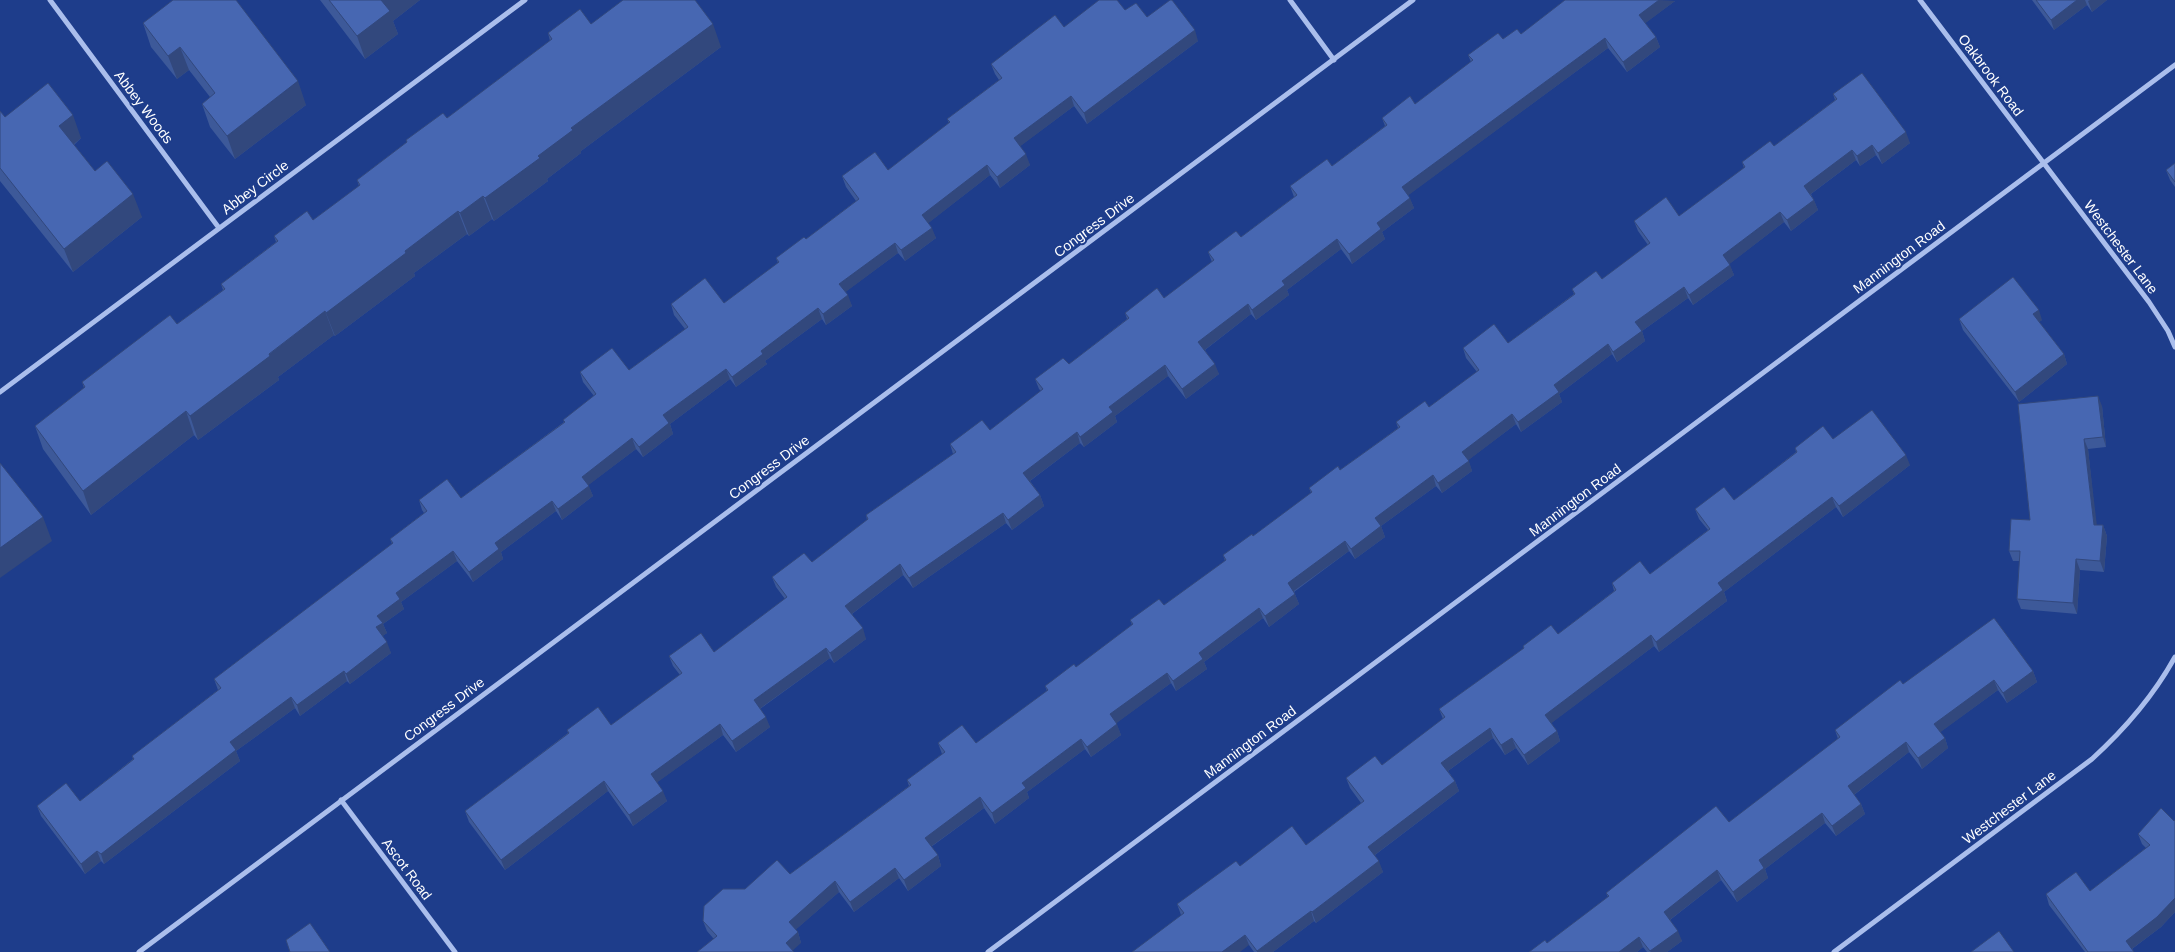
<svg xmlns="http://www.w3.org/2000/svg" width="2175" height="952" font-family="Arial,sans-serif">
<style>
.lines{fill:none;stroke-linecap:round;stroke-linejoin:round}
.minor{stroke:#aabeec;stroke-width:5}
.wall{fill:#3d5999}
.shaded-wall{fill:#32487d}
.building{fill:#4767b2;stroke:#32487d}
.labels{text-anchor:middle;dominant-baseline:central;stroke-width:4;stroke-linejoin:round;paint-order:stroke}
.street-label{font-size:14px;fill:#fff;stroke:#1e3d8b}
</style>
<rect width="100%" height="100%" fill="#1e3d8b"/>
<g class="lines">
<path class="minor" d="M50,0L219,228
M1290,0L1334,60
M1920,0L2149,302L2168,331L2175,347
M0,392L525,0
M341,800L455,952
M139,952L1413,0
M988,952L2175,65
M1834,952L2092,759C2125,729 2153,697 2175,657"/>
</g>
<path class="wall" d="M320,0H420L393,21L398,34L365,59Z
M1565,0L1675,1L1645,23L1656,37L1660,47L1627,72L1608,48L1408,195L1414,208L1382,232L1385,239L1352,264L1341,249L1287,290L1289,295L1256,320L1251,314L1205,350L1219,374L1186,399L1168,376L1115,416L1117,422L1084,447L1080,443L1030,481L1040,495L1044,506L1012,530L1006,523L913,588L903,575L852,614L866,639L834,663L830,658L760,709L770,727L736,752L723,735L657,782L667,801L633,826L608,791L505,870L469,822L465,811L568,733L567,730L611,725L680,675L673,666L669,656L714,652L785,599L776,587L772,577L812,562L867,520L866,515L953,454L950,444L990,430L1041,391L1039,389L1035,379L1069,364L1127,319L1125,313L1164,298L1212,262L1208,252L1241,237L1294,197L1290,186L1332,166L1385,126L1382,118L1415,104L1471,62L1468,55L1503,39L1521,34Z
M2032,0H2107L2092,12L2087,5L2054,30Z
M1125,10L1147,17L1198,41L1087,124L1074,106L1020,146L1030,165L1000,188L990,175L928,223L936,238L905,261L898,253L845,292L852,306L826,325L822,319L765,361L767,364L736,387L730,379L670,424L673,434L643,457L636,449L588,485L593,496L562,520L556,511L501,552L503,559L473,582L457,561L401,602L404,609L383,624L387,633L382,636L391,653L350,684L347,681L300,716L295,708L236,751L240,761L104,864L101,861L85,874L41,816L37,806L80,801L133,759L132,756L218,690L214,679L392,544L390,539L424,513L422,510L419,500L461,498L564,422L563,420L594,396L583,382L580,372L629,370L685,329L674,315L671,304L724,303L778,263L776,258L806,239L856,201L846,187L842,176L888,170L949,123L947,119L999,80L995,74L991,64L1064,27Z
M143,23L306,105L235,159L210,127L202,104L210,97L189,70L177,79L151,47Z
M591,24L721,47L581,151V153L547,179L548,181L494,221L492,219L469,236L467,234L414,273L415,276L335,336L334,335L278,377L279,380L198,440L194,435L91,515L43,449L35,426L84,388L82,382L177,324L223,290L221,284L276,242L274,236L313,220L359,186L357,180L407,142L406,140L447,118L550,41L548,33Z
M1833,94L1910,143L1882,164L1876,155L1860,166L1856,160L1811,194L1818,210L1791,231L1784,222L1729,264L1734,275L1693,305L1688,298L1642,331L1645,341L1617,362L1612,354L1559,394L1562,402L1521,432L1516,424L1468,460L1472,471L1442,493L1436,486L1381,526L1385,537L1355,559L1349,551L1294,592L1299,604L1269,627L1263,618L1204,662L1207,669L1176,691L1171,683L1116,723L1121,735L1091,757L1085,749L1027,792L1029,798L995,824L984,808L931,847L938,855L941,866L908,891L899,878L854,912L839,892L795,930L798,932L801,943L713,938L707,931L703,921L745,889L790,874L909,786L907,780L942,754L938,743H976L1047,691L1045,686L1076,667L1132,625L1130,620L1164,605L1225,561L1223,555L1253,536L1311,493L1309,488L1340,470L1398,428L1396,422L1429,407L1477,372L1466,358L1463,348L1508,343L1574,294L1572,289L1602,279L1648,245L1638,231L1634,221L1679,216L1744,168L1742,162L1774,146L1835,100Z
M0,111L5,117L81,138L74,145L95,171L142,217L73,272L0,181Z
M2175,163V187L2170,180L2166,170Z
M1959,319L2042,320L2039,322L2064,354L2067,364L2019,402L1963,330Z
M2102,406L2106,447L2088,449L2096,525H2103L2107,536L2104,572L2080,570L2077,614L2021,609L2017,599L2020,561H2013L2009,551L2030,520Z
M1833,439L1910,465L1843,517L1836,507L1724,592L1727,601L1659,652L1654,646L1551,723L1557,731L1560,741L1528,765L1516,748L1505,755L1493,738L1448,771L1455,781L1459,791L1375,855L1383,872L1316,923L1314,921L1273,952H1254L1249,945L1181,915L1177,904L1240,866L1306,845L1361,803L1350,788L1346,778L1382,765L1443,719L1439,709L1523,649V646L1558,634L1614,591L1612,583L1650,574L1708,530L1699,519L1695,509L1734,500L1796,452L1795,448Z
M2033,671L2037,682L2007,703L1998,690L1940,732L1945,738L1948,748L1922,769L1909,752L1854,795L1861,804L1865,814L1836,836L1825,823L1765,869L1768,878L1737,902L1721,880L1670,920L1682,941L1667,952H1647L1643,947L1637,952H1529L1547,943L1608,897L1606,893L1729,822L1838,739L1835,730L1903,684Z
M2175,820V912L2161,927L2132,949L2134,952H2085L2049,905L2046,894L2090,891L2146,848L2142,844L2138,834Z"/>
<path class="shaded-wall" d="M381,0H420L393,21L398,34L365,59L357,36Z
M1659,0L1675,1L1643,25L1639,15Z
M2077,0H2085L2087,5L2054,30L2051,20Z
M2090,0H2107L2092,12L2088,1Z
M713,24L721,47L581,151V153L547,179L548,181L494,221L485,198L571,128Z
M1195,30L1198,41L1087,124L1084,113Z
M1656,37L1660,47L1627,72L1623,62Z
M1605,38L1608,48L1406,197L1402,187Z
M180,47L189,70L177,79L168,56Z
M298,81L306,105L235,159L227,136Z
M1071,96L1074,106L1018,148L1014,138Z
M73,115L81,138L67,150L59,126Z
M1906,132L1910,143L1882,164L1878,153Z
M1872,145L1876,155L1860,166L1857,156Z
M1852,150L1856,160L1808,196L1804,186Z
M1026,154L1030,165L1000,188L997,177Z
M987,165L990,175L926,225L922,215Z
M133,194L142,217L73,272L64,249Z
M483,196L492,219L469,236L460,213Z
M1410,198L1414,208L1382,232L1385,239L1352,264L1349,254L1377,223Z
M1814,200L1818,210L1791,231L1787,220Z
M458,211L467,234L414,273L415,276L335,336L326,313L405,251Z
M1780,212L1784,222L1727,266L1723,255Z
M932,228L936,238L905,261L901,250Z
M1337,239L1341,249L1287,290L1289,295L1256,320L1252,310L1282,281Z
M895,243L898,253L843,294L839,284Z
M1730,265L1734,275L1693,305L1689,295Z
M1684,287L1688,298L1642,331L1645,341L1617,362L1613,352L1635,322Z
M848,295L852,306L826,325L823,314Z
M1248,304L1251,314L1202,352L1198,342Z
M818,308L822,319L765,361L767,364L736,387L732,377L761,351Z
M2039,310L2042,320L2036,324L2033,314Z
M325,311L334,335L278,377L279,380L198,440L190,416Z
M1608,344L1612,354L1559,394L1562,402L1521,432L1518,422L1554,385Z
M2064,354L2067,364L2019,402L2015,392Z
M1215,364L1219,374L1186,399L1182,389Z
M1165,365L1168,376L1115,416L1117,422L1084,447L1080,437L1109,407Z
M726,369L730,379L670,424L673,434L643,457L639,447L663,415Z
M2098,396L2102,406L2106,447L2103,437Z
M186,411L194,435L91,515L83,491Z
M1512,414L1516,424L1466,462L1462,452Z
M1077,432L1080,443L1027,483L1023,473Z
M632,438L636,449L586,487L582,477Z
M2084,439L2088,449L2098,535L2094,525Z
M1906,455L1910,465L1843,517L1839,506Z
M1469,461L1472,471L1442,493L1438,483Z
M1433,475L1436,486L1381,526L1385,537L1355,559L1351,549L1375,518Z
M589,486L593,496L562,520L558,509Z
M1040,495L1044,506L1012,530L1008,520Z
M1832,497L1836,507L1724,592L1727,601L1659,652L1656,642L1718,583Z
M552,501L556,511L501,552L503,559L473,582L469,572L495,543Z
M1003,513L1006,523L913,588L909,578Z
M43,517L52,541L0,578V548Z
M2103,525L2107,536L2104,572L2100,561Z
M1345,541L1349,551L1291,593L1288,583Z
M453,551L457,561L401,602L404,609L383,624L387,633L380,638L376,627L377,616L396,593Z
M2076,559L2080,570L2077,614L2073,603Z
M900,564L903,575L849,616L845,606Z
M1295,594L1299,604L1269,627L1265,616Z
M1259,608L1263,618L1204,662L1207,669L1176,691L1173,681L1199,653Z
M863,628L866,639L834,663L830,653Z
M1651,635L1654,646L1549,725L1545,715Z
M387,642L391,653L350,684L346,674Z
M826,648L830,658L758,710L754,700Z
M344,671L347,681L300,716L297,705Z
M2033,671L2037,682L2007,703L2003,693Z
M1167,673L1171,683L1114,725L1110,714Z
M1994,680L1998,690L1938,734L1934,724Z
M291,697L295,708L236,751L240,761L104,864L101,854L230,742Z
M766,717L770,727L736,752L732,741Z
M720,724L723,735L655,784L651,774Z
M1117,724L1121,735L1091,757L1087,747Z
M1490,728L1493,738L1445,773L1441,763Z
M1557,731L1560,741L1528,765L1524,755Z
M1512,738L1516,748L1505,755L1501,745Z
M1945,738L1948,748L1922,769L1918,758Z
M1081,739L1085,749L1027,792L1029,798L995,824L992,813L1022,783Z
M1906,742L1909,752L1851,797L1848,786Z
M604,781L608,791L505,870L501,860Z
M1455,781L1459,791L1372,857L1368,847Z
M663,791L667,801L633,826L629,815Z
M980,797L984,808L929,848L925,838Z
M1861,804L1865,814L1836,836L1832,826Z
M1822,813L1825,823L1765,869L1768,878L1737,902L1733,892L1759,860Z
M97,851L101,861L85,874L81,864Z
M938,855L941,866L908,891L904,880Z
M1379,861L1383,872L1316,923L1312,912Z
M895,868L899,878L854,912L850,902Z
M1717,870L1721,880L1667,922L1664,912Z
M835,881L839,892L792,933L789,922Z
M2175,898V912L2161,927L2129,951L2126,941Z
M1311,911L1314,921L1273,952H1257V951Z
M1678,931L1682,941L1667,952H1651L1650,951Z
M798,932L801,943L791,952L786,943Z
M1245,935L1249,945L1240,952H1222Z
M1639,937L1643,947L1637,952H1619Z"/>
<path class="building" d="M173,0H236L298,81L227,136L202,104L215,93L180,47L168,56L143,23Z
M329,0H381L390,11L357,36Z
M623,0H695L713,24L571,128L573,130L538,156L540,158L485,198L483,196L460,213L458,211L405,251L406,253L326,313L325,311L269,354L270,356L190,416L186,411L83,491L35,426L85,387L82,382L170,315L177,324L225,289L221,284L278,241L274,236L307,211L313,220L360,185L357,180L407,142L406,140L443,113L447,118L552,39L548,33L580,9L591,24Z
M1099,0H1117L1125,10L1136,3L1147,17L1170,0H1172L1195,30L1084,113L1071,96L1014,138L1026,154L997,177L987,165L922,215L932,228L901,250L895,243L839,284L848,295L823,314L818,308L761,351L763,354L732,377L726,369L663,415L669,423L639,447L632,438L582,477L589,486L558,509L552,501L495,543L499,549L469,572L453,551L396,593L400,599L377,616L383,623L376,627L387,642L346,674L344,671L297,705L291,697L230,742L236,750L101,854L97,851L81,864L37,806L66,783L80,801L134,759L132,756L221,688L214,679L393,543L390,539L427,511L419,500L447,479L461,498L565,422L563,420L596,394L580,372L612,348L629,370L688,327L671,304L705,278L724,303L779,262L776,258L804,237L806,239L859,199L842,176L875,152L888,170L950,122L947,119L1002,78L991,64L1055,15L1064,27Z
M1565,0H1659L1639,15L1656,37L1623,62L1605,38L1402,187L1410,198L1377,223L1381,229L1349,254L1337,239L1282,281L1285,285L1252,310L1248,304L1198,342L1215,364L1182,389L1165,365L1109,407L1113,412L1080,437L1077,432L1023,473L1040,495L1008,520L1003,513L909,578L900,564L845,606L863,628L830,653L826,648L754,700L766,717L732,741L720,724L651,774L663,791L629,815L604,781L501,860L465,811L569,733L567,730L598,707L611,725L682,673L669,656L701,633L714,652L787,597L772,577L804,553L812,562L868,519L866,515L956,452L950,444L982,420L990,430L1043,389L1035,379L1063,358L1069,364L1129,318L1125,313L1157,288L1164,298L1214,260L1208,252L1236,231L1241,237L1297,195L1290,186L1327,159L1332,166L1387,125L1382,118L1410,96L1415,104L1473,60L1468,55L1498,33L1503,39L1517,29L1521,34Z
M2036,0H2077L2051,20Z
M1862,73L1906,132L1878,153L1872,145L1857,156L1852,150L1804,186L1814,200L1787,220L1780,212L1723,255L1730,265L1689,295L1684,287L1635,322L1642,331L1613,352L1608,344L1554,385L1559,392L1518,422L1512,414L1462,452L1469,461L1438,483L1433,475L1375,518L1381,526L1351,549L1345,541L1288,583L1295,594L1265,616L1259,608L1199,653L1203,659L1173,681L1167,673L1110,714L1117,724L1087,747L1081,739L1022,783L1026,788L992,813L980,797L925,838L938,855L904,880L895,868L850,902L835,881L789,922L798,932L786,943L794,952H697L717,936L703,921L704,906L723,889H745L777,860L790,874L911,785L907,780L945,752L938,743L962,725L976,743L1048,690L1045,686L1074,664L1076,667L1133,624L1130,620L1159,599L1164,605L1226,560L1223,555L1252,534L1253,536L1312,492L1309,488L1338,466L1340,470L1400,427L1396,422L1425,401L1429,407L1479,370L1463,348L1494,324L1508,343L1575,294L1572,289L1596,271L1602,279L1650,243L1634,221L1666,197L1679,216L1745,167L1742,162L1770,141L1774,146L1837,99L1833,94Z
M48,83L73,115L59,126L95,171L107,161L133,194L64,249L0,168V111L5,117Z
M2175,163V182L2166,170Z
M2013,277L2039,310L2033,314L2064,354L2015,392L1959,319Z
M2098,396L2103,437L2084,439L2094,525H2103L2100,561L2076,559L2073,603L2017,599L2020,551H2009L2011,519L2030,520L2018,404Z
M1872,410L1906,455L1839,506L1832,497L1718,583L1723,590L1656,642L1651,635L1545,715L1557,731L1524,755L1512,738L1501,745L1490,728L1441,763L1455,781L1368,847L1379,861L1312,912L1311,911L1257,951L1245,935L1222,952H1132L1184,913L1177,904L1236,861L1240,866L1292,826L1306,845L1364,801L1346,778L1375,756L1382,765L1445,717L1439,709L1524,648L1523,646L1551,625L1558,634L1616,590L1612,583L1640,561L1650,574L1710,529L1695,509L1724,487L1734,500L1797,452L1795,448L1823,426L1833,439Z
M0,463L43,517L0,548Z
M1994,618L2033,671L2003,693L1994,680L1934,724L1945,738L1918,758L1906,742L1848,786L1861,804L1832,826L1822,813L1759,860L1764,868L1733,892L1717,870L1664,912L1678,931L1650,951L1639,937L1619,952H1529L1545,940L1547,943L1609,896L1606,893L1716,806L1729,822L1840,737L1835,730L1900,680L1903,684Z
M2161,808L2174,821L2175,820V898L2157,917L2126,941L2134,952H2088L2046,894L2076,872L2090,891L2150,845L2138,834Z
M310,923L330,952H290L286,940Z
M1999,931L2014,952H1971Z"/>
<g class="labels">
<g class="street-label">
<text transform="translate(1991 75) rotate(53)">Oakbrook Road</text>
<text transform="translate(144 107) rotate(53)">Abbey Woods</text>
<text transform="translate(255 187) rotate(-37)">Abbey Circle</text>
<text transform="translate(1094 225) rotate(-37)">Congress Drive</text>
<text transform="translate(2121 247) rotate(53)">Westchester Lane</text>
<text transform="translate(1899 257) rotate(-37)">Mannington Road</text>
<text transform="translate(769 467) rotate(-37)">Congress Drive</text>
<text transform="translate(1575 500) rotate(-37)">Mannington Road</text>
<text transform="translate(444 709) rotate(-37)">Congress Drive</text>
<text transform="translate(1250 742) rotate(-37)">Mannington Road</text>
<text transform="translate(2009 807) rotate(-37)">Westchester Lane</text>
<text transform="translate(407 869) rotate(53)">Ascot Road</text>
</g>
</g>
</svg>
